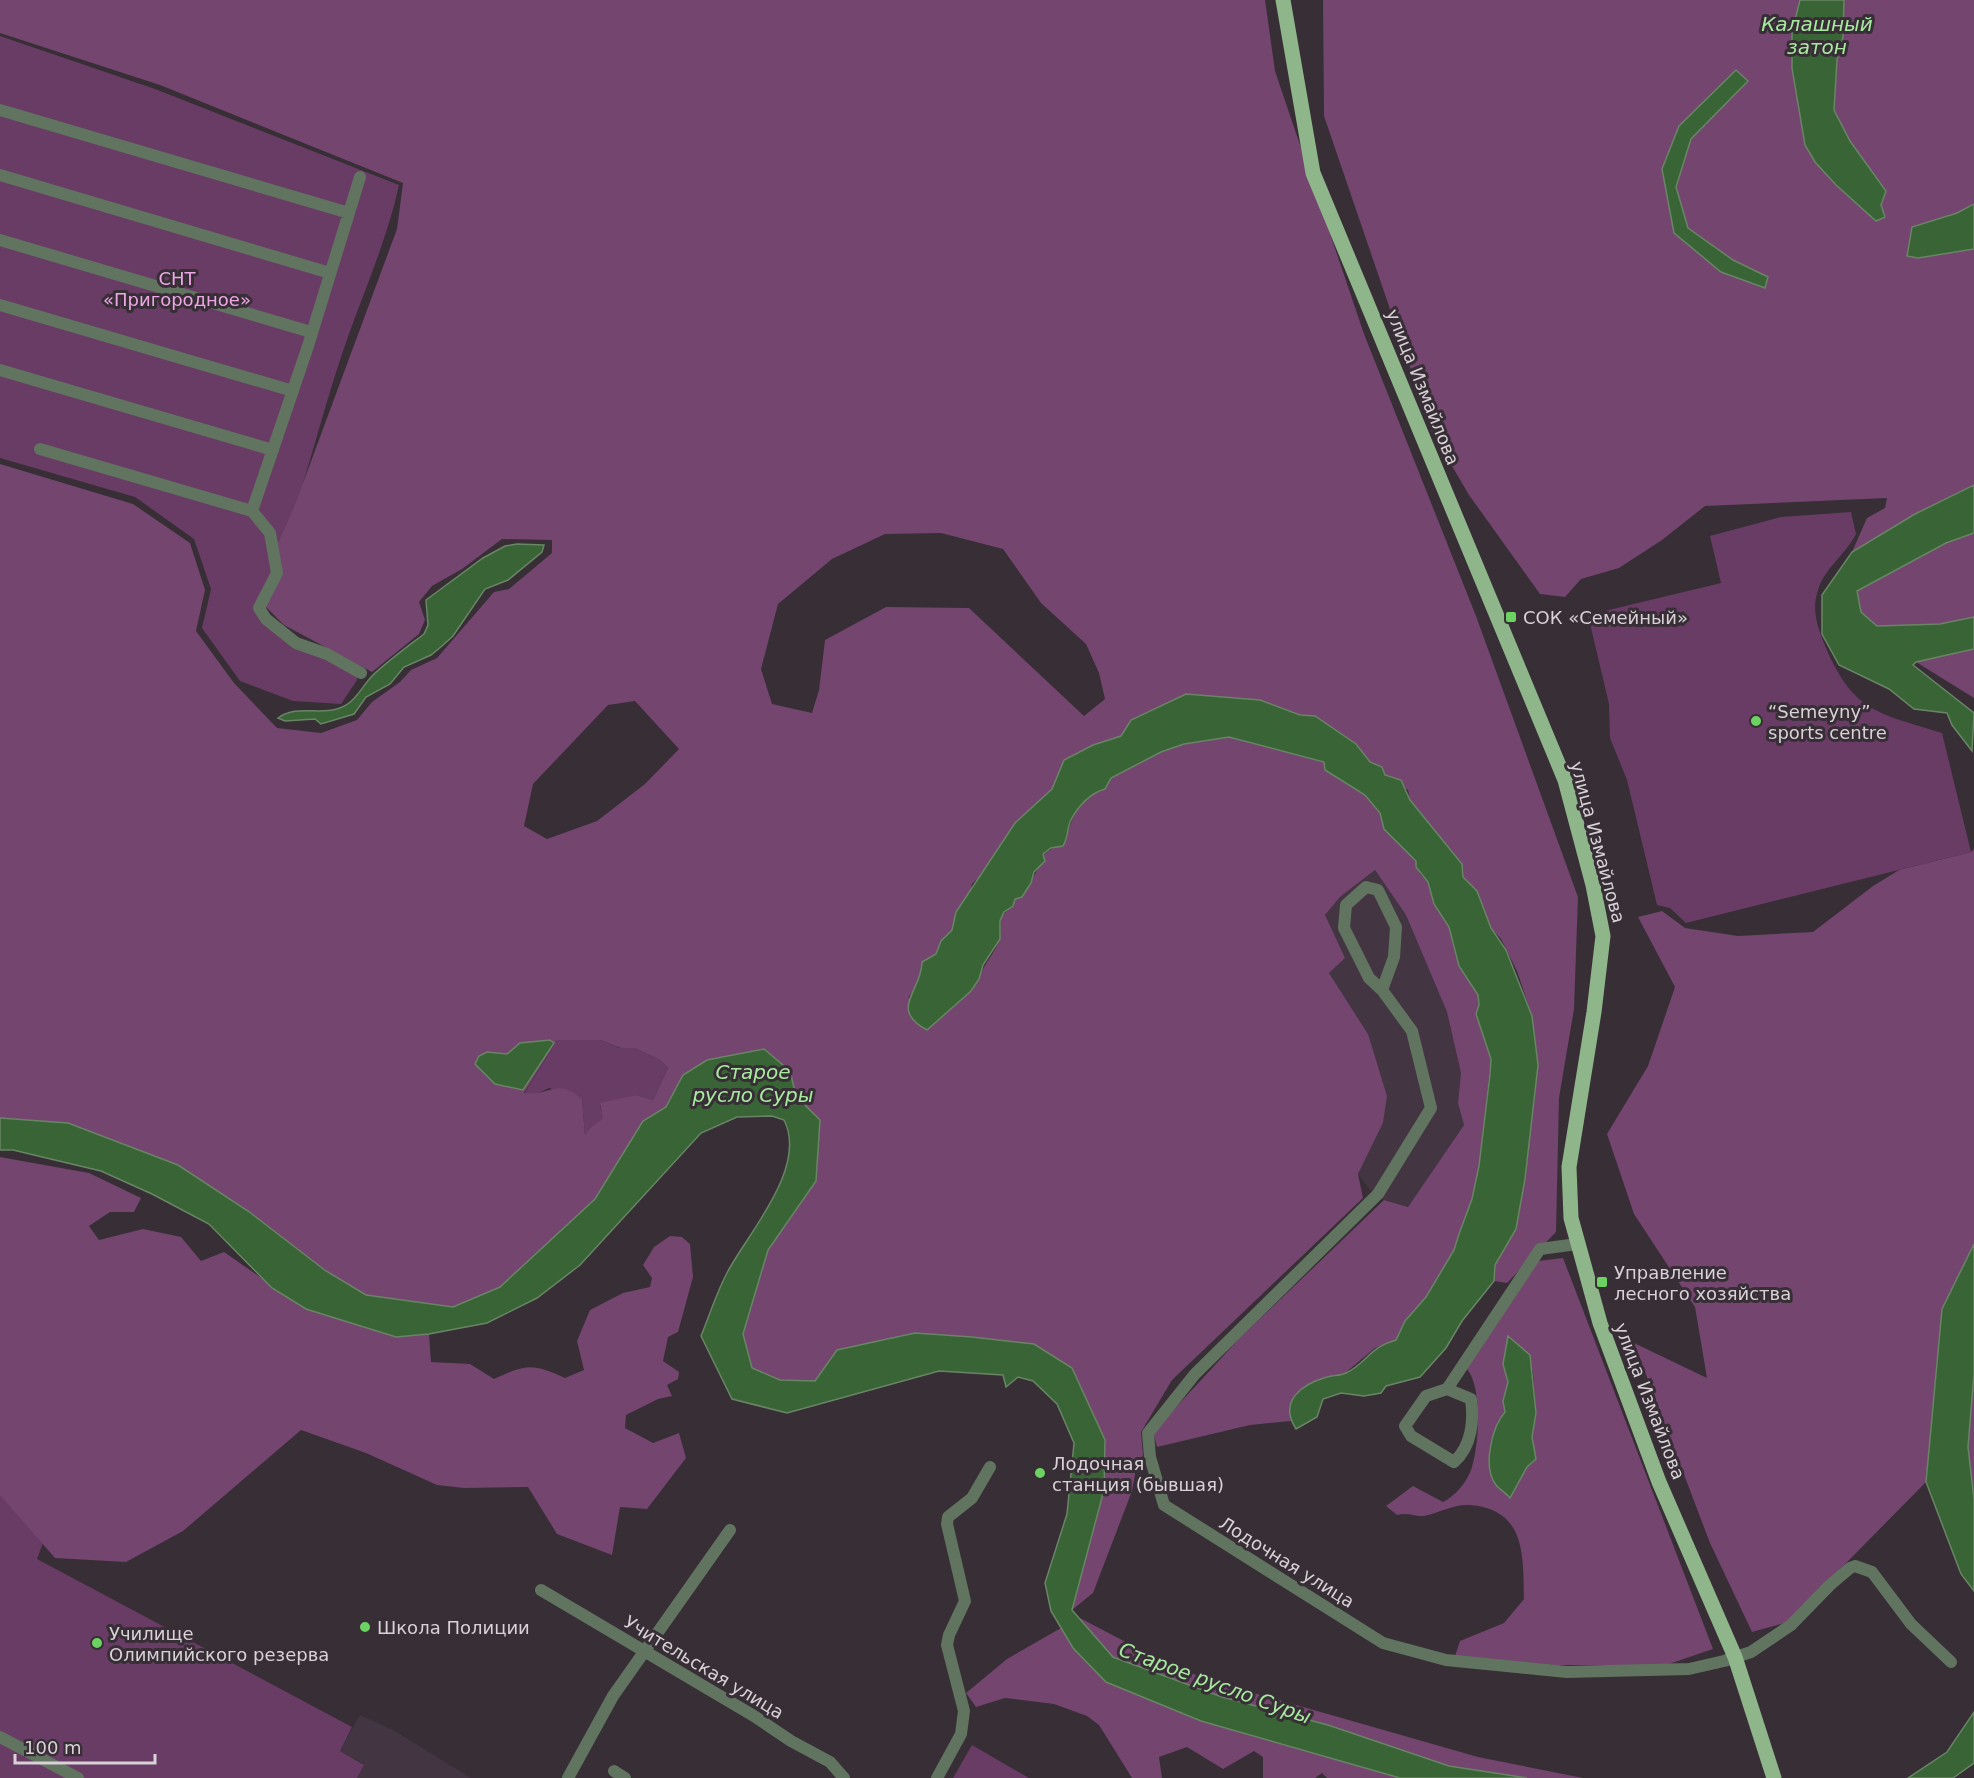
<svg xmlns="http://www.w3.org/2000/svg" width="1974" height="1778" font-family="'DejaVu Sans',sans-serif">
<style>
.built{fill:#433542}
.green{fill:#693c66}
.forest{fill:#73456f;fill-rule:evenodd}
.water{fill:#396435;stroke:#698566;stroke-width:1.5}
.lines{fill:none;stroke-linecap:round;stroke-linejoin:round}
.minor{stroke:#61745f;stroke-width:12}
.major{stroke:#8fb58a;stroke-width:15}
.poi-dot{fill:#6cd362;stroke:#372e36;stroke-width:2}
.labels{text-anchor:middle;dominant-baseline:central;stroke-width:6;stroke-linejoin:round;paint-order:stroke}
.park-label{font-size:18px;fill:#eea6e7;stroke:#372e36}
.street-label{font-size:18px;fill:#d8d2d7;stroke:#372e36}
.poi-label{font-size:18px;fill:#d8d2d7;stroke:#372e36;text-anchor:start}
.water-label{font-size:20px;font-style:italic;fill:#a8e9a0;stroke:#372e36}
</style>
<rect width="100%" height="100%" fill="#372e36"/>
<path class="built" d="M1375,870L1406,915L1447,1012L1461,1073L1458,1103L1464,1125L1408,1207L1384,1200L1370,1190L1358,1174L1383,1123L1368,1034L1329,973L1325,915L1340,897Z
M360,1715L393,1730L471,1778H357L364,1764L340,1751Z"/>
<path class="green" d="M0,36L155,89L399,185C386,245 360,299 341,357C313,442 294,531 256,611L291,647L336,661L356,673L357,680L341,704L293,701L240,681L202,628L211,589L194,539L135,497L0,458Z
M1851,512L1856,534C1846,554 1824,569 1818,590C1811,611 1818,628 1826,648C1854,713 1879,713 1942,733L1971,852L1686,923L1670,908L1657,905L1627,780L1610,738L1609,704L1588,615L1721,583L1710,536L1781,517Z
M557,1040H600L620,1048H635L660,1060L668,1068L653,1100L636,1095L600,1105L604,1120L592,1126L585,1136L582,1100L549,1088L534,1095L524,1094Z
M0,1493L57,1505L37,1559L352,1727L340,1751L364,1765L357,1778H0Z
M972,1745L1029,1778H953Z"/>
<path class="forest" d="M0,0H1265L1275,71L1364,334L1476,616L1578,897L1574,1009L1559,1098L1556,1232L1507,1283L1494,1281V1265L1516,1229L1520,1207L1538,1065L1532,1016L1517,971L1501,939L1491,928L1477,891L1463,877L1462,864L1410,800L1408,790L1385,775L1382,767L1370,762L1356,744L1315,716L1300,715L1260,700L1185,694L1126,729L1121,736L1093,745L1064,760L1052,789L1015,823L983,873L972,884L970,893L956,912L952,930L945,936L936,954L923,962L920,981L908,998L979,979C983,964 996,952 999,940C1004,923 994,919 1013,906L1014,899L1022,897C1029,885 1040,867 1043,855L1067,838C1070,817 1084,795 1105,789L1111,778L1161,752L1184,744L1229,737L1324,762L1325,770L1365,795L1380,813L1385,829L1416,861L1420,874L1428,882L1434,904L1449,927L1456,957L1478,995L1479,1005L1476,1014L1491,1059L1479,1166L1472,1199L1454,1250L1426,1297L1396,1340L1375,1348L1344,1374L1315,1381L1290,1412L1291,1421L1250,1425L1157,1447L1153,1432L1239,1339L1384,1200L1408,1207L1464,1125L1458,1103L1461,1073L1447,1012L1406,915L1375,870L1340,897L1325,915L1345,958L1329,973L1368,1034L1387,1096L1383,1123L1358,1174L1363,1198L1172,1380L1141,1432L1143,1455L1136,1469L1132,1491L1093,1593L1072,1610L1104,1490L1072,1368L837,1350L815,1381L780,1380L752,1368L743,1334L768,1250L816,1181L790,1071L683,1075L666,1107L643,1121L595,1199L500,1287L454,1307L366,1295L326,1271L248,1211L178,1165L68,1123L0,1118V464L133,504L190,543L205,590L196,631L234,683L277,728L321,733L357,720L372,702L400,682L411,670L437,658L494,592L509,589L552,553V540L502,539L462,569L432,586L419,602L425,620L419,634L372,672L284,625L265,606L279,577L278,543L293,510L397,229L403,183L160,85L0,33ZM941,533L1003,549L1041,603L1086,644L1099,673L1105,699L1084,716L969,608L886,607L825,640L819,690L812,713L772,704L761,669L778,604L832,559L885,534ZM635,701L679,749L645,784L597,821L547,839L524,826L533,784L608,705ZM550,1040L554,1043L523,1089L495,1084L476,1064L487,1052L507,1054L520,1043ZM557,1040H600L621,1048H635L660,1060L668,1068L653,1100L636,1095L600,1103L603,1119L592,1126L585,1135L582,1100C557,1076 550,1097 524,1093Z
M1323,0H1974V485L1915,514L1852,552L1867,518L1885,508L1887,498L1705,506L1662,540L1619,568L1581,579L1565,597L1540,594L1469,495L1432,432L1324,116Z
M1974,533V617L1940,624L1877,626L1861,612L1857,590L1946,543Z
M1974,649V698L1916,662Z
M1974,849V1244L1942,1309L1926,1482L1788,1622L1752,1632L1710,1543L1634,1343L1707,1378L1695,1307L1634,1214L1607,1134L1648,1066L1675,987L1638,917L1662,911L1685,928L1738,936L1813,932L1873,886L1899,870L1971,852Z
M0,1157L89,1173L141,1198L134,1212H110L89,1226L99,1240L143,1229L181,1237L201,1261L224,1252L306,1309L396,1337L429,1334L431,1362L470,1364L494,1379C526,1364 533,1363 565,1378L584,1370L577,1341L590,1310L623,1293L650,1287L652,1278L643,1265L654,1247L670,1236L682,1237L690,1244L693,1277L678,1332L668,1337L663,1361L679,1372L678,1379L667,1385L672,1396L658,1399L626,1415L625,1428L653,1443L679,1433L686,1458L647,1509L620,1507L612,1555L557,1534L528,1487L464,1488L437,1485L366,1453L301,1430L183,1531L126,1562L55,1558L0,1495Z
M1563,1258L1713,1649L1666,1665H1555L1455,1656L1460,1641L1504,1623L1524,1599C1523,1555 1526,1509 1469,1505C1455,1504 1438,1513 1424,1516C1415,1517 1408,1512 1397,1515L1386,1506L1413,1486L1443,1502C1455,1496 1466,1483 1471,1470C1479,1447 1483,1388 1467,1369L1538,1261ZM1508,1337L1531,1366L1533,1373L1536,1413L1532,1436L1535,1459L1527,1467L1510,1497C1506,1493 1498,1489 1496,1485C1484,1465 1491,1428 1505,1412L1503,1401L1508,1382L1503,1364Z
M1974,1374V1499L1968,1447Z
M1076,1616L1145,1652L1205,1679L1478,1757L1583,1778H1527L1449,1766L1328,1725L1222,1697L1113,1657Z
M1061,1628L1074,1648L1106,1682L1201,1721L1400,1778H1327L1322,1773L1315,1778H1263V1757L1254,1751L1223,1769L1187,1747L1159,1757L1162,1778H1132L1099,1725L1087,1716L1054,1704L1005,1698L976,1707L966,1693L1007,1659Z"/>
<path class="water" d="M1800,0H1844L1843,37L1837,60L1834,110L1850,141L1886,191L1881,205L1885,217L1876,221L1836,185L1815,162L1805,145L1792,68V32Z
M1736,70L1748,81L1691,139L1676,187L1688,228L1733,260L1768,277L1765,288L1721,272L1674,233L1662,169L1679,126Z
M1974,204V249L1918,258L1907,256L1912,227L1957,213Z
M1974,485V533L1946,543L1857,591L1861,612L1877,626L1940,624L1974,617V649L1916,662L1913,665L1974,713L1972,751L1952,725L1947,713L1914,709L1889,689L1839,665L1822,634V595L1852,552L1915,514Z
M517,544L544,545L542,552L508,580L485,589L453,636L442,646L431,655L404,667L390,684L366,697L354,714L321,724L315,719L285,721L278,718C297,704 320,716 340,708C356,702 362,686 373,675C389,660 407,647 424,634L428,625L426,600L483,558L505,546Z
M1186,694L1260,700L1300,715L1315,716L1356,744L1370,762L1382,767L1385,775L1401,780L1410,800L1462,864L1463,877L1477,891L1491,928L1506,950L1532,1016L1538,1065L1525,1179L1516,1229L1495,1265L1494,1281L1462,1321L1446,1348L1420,1377L1386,1386L1381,1393L1364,1396L1341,1393L1323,1399L1317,1417L1296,1429C1278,1401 1302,1384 1327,1377C1333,1375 1340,1376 1346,1373C1367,1363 1368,1348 1396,1340L1405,1321L1426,1297L1454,1250L1459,1234L1472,1199L1479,1166L1490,1074L1491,1059L1476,1014L1479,1005L1478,995L1459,966L1449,927L1434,904L1428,882L1416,867V861L1384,829L1380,813L1365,795L1325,770L1324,762L1229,737L1184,744L1161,752L1111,778L1105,789C1090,793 1077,807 1070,822C1067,830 1068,838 1063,846L1051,848L1043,854L1045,861L1034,872L1031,883L1022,897L1015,899L1013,906L1004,912L1000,921V939L983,965L979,979L971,991L927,1030C888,1009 922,991 922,962L936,954L941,941L952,930L956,912L1015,823L1052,789L1064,760L1093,745L1121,736L1131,720Z
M550,1040L554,1043L523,1090L495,1084L475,1064L479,1056L487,1052L507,1054L520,1043Z
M764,1049L790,1071L796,1096L820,1120L816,1181L768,1250L743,1334L752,1368L780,1380L815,1381L837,1350L915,1333L972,1337L1034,1344L1072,1368L1105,1440L1104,1490L1072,1610L1113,1657L1222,1697L1328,1725L1449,1766L1527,1778H1400L1201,1721L1106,1682L1073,1648L1051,1611L1045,1583L1067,1514L1074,1443L1057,1404L1033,1381L1018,1377L1006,1387L1003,1375L939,1371L787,1413L732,1399L701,1336C710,1314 717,1291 728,1271C749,1232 808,1167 784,1120L772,1116L737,1117L701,1133L580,1265L537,1298L487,1323L429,1334L396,1337L306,1309L272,1288L209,1224L152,1194L101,1171L13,1150H0V1118L68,1123L178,1165L248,1211L326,1271L366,1295L453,1307L500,1287L595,1199L643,1121L666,1107L683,1075L707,1060Z
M1974,1244V1374L1968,1447L1974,1499V1591L1961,1574L1926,1482L1942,1309Z
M1508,1336L1530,1355L1536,1413L1532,1437L1536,1459L1527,1467L1510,1498C1506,1493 1499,1489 1496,1485C1482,1467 1492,1427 1505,1412L1503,1401L1508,1382L1503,1364Z
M1974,1712V1763L1953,1778H1908L1947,1752Z"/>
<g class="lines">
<path class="minor" d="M0,110L349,213
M0,175L330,273
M360,177L308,346L252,511L270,533L277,573L259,608L266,619L296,643L327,654L361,673
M0,240L311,332
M0,305L293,391
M0,370L273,450
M40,449L252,511
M1382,990L1394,957L1396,927L1378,890L1366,887L1346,905L1344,928L1369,978L1382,990L1412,1031L1431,1108L1378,1194L1195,1374L1148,1433L1150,1457L1164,1505L1383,1643L1446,1660L1567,1672L1689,1669L1724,1661L1751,1652L1791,1625L1830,1585L1850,1568L1855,1566L1872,1572L1911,1624L1951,1662
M1447,1389L1471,1399C1474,1420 1472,1446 1454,1462L1411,1436L1405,1426L1426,1396L1447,1389L1540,1249L1577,1244
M541,1590L754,1716L791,1741L830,1762L844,1778
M0,1737L78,1778
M614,1771L625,1778
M568,1778L613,1696L730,1530
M937,1778L961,1734L964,1711L947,1645L949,1635L965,1601L947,1524L948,1517L972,1498L990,1467"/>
<path class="major" d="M1283,0L1313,173L1565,780L1593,885L1603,936L1594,1012L1569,1167L1571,1218L1600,1323L1659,1482L1735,1657L1774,1778"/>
</g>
<g class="poi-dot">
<rect x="1505" y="611" width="12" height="12" rx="3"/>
<circle cx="1756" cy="721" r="6"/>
<rect x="1596" y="1276" width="12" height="12" rx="3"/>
<circle cx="1040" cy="1473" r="6"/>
<circle cx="365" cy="1627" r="6"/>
<circle cx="97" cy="1643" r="6"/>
</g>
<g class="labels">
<g class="park-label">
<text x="177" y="278">СНТ<tspan x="177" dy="21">«Пригородное»</tspan></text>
</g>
<g class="street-label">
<text transform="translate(1423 387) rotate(68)">улица Измайлова</text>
<text transform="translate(1598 842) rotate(75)">улица Измайлова</text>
<text transform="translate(1650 1401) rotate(69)">улица Измайлова</text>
<text transform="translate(1287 1562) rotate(32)">Лодочная улица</text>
<text transform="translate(704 1667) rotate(31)">Учительская улица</text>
</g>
<g class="poi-label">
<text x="1523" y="617">СОК «Семейный»</text>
<text x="1768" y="711">“Semeyny”<tspan x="1768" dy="21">sports centre</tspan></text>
<text x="1614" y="1272">Управление<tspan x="1614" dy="21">лесного хозяйства</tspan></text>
<text x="1052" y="1463">Лодочная<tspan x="1052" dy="21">станция (бывшая)</tspan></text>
<text x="377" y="1627">Школа Полиции</text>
<text x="109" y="1633">Училище<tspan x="109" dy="21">Олимпийского резерва</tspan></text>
</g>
<g class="water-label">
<text x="1817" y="24">Калашный<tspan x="1817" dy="23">затон</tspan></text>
<text x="753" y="1072">Старое<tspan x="753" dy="23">русло Суры</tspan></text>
<text transform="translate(1215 1683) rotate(20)">Старое русло Суры</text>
</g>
</g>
<path d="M15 1754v9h140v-9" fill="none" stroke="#d8d2d7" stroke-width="3"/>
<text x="24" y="1754" font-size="18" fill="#d8d2d7" stroke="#372e36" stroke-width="4.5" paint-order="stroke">100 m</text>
</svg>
